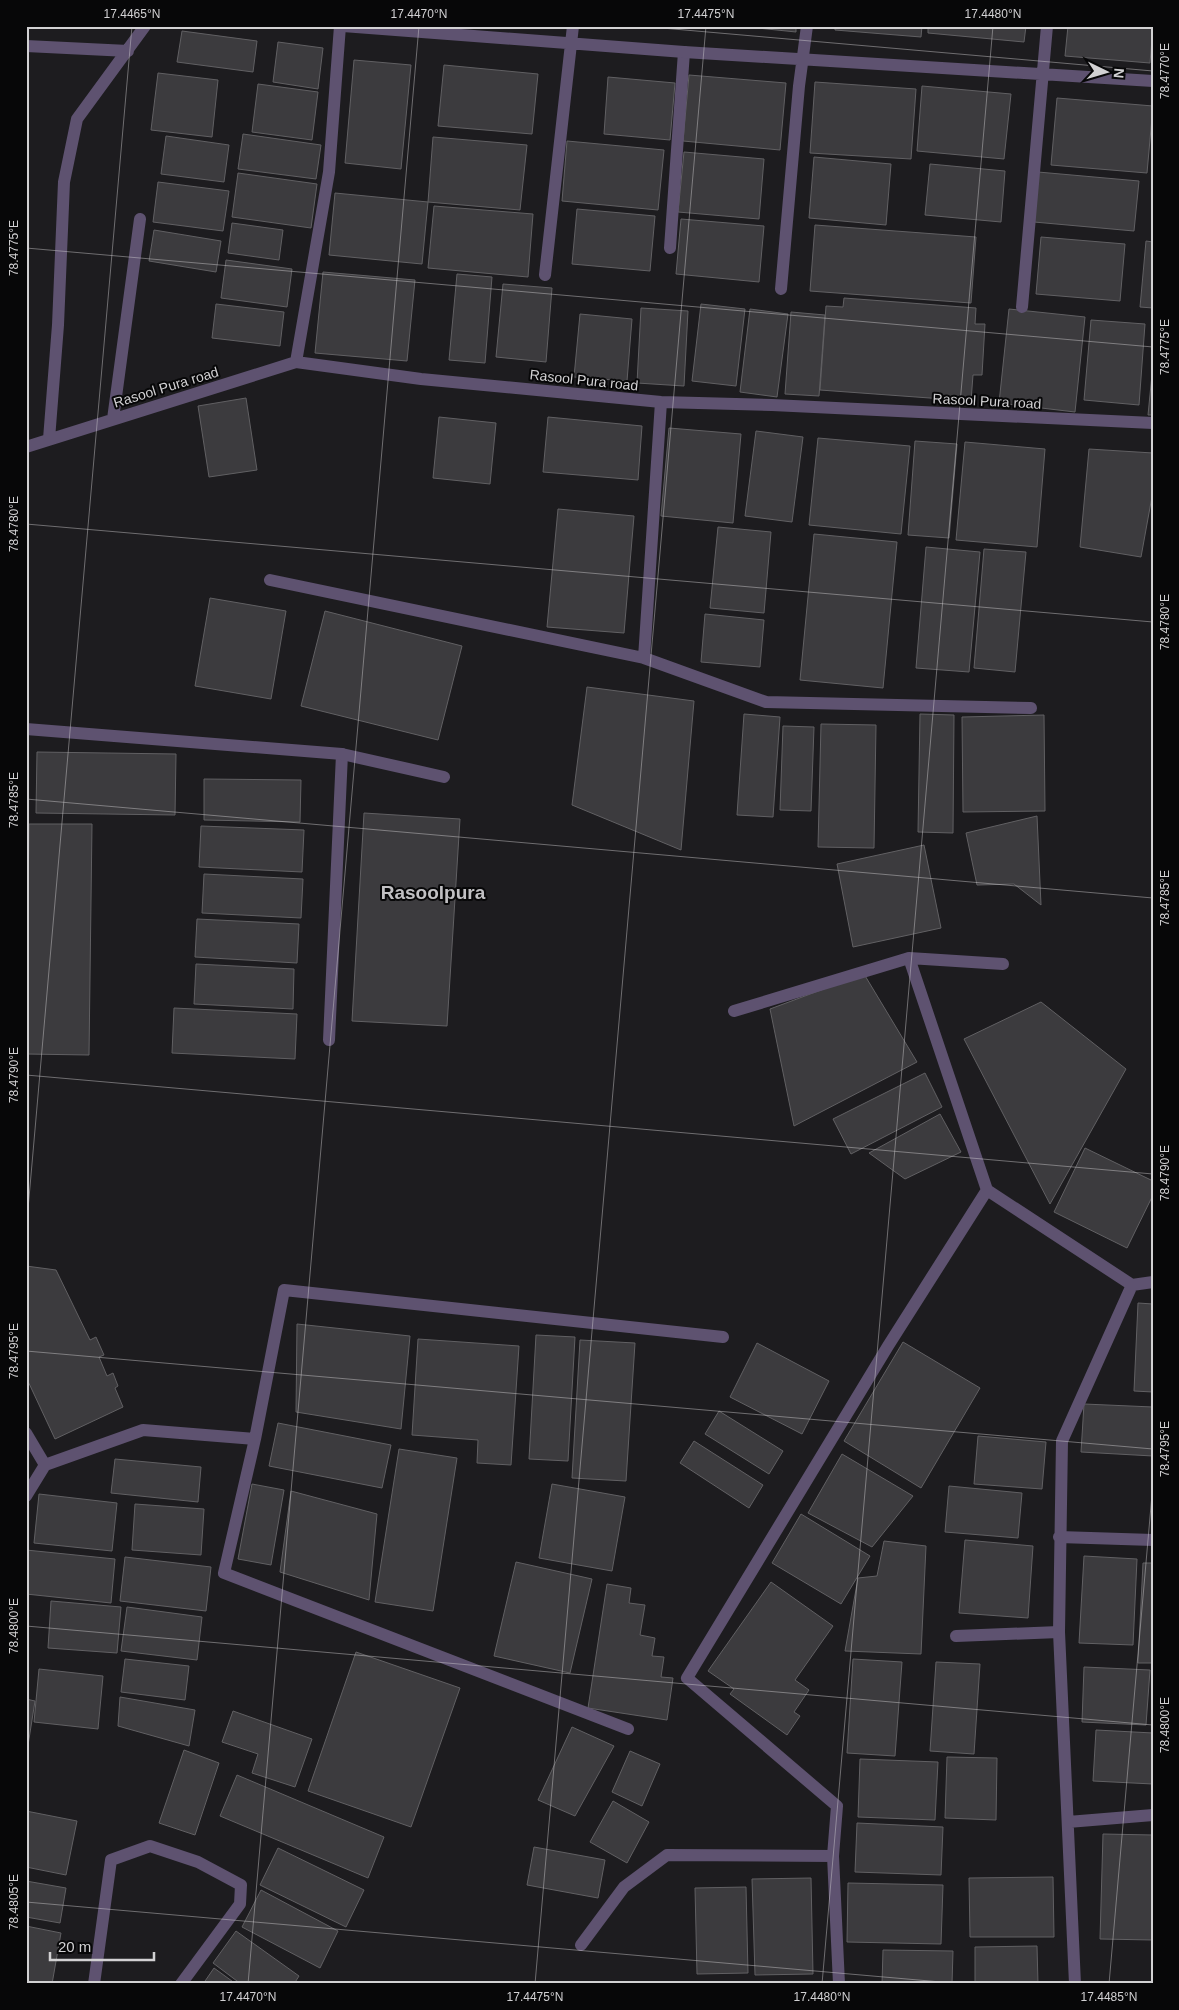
<svg xmlns="http://www.w3.org/2000/svg" width="1179" height="2010" font-family="Helvetica,sans-serif">
<style>
.building{fill:#3c3b3e;stroke:#616063}
.lines{fill:none;stroke-linecap:round;stroke-linejoin:round}
.lane{stroke:#5e5270;stroke-width:12}
.street{stroke:#5e5270;stroke-width:12}
.ticks{fill:none;stroke:#d2d1d3;stroke-width:1;stroke-opacity:0.45}
.labels{text-anchor:middle;dominant-baseline:central;stroke-width:4;stroke-linejoin:round;paint-order:stroke}
.street-label{font-size:14px;fill:#d2d1d3;stroke:#070708}
.district-label{font-size:19px;font-weight:bold;fill:#c1c0c3;stroke:#070708}
.neatline{fill:none;stroke:#d2d1d3;stroke-width:2}
.ticks-label{font-size:12px;text-anchor:middle;fill:#d2d1d3}
</style>
<rect width="100%" height="100%" fill="#1d1c1f"/>
<path class="building" d="M738,26H796V32Z
M835,26H922L921,37L835,30Z
M928,26H1026L1024,42L928,33Z
M1068,26H1153L1150,63L1065,56Z
M182,31L257,41L253,72L177,62Z
M278,42L323,48L318,89L273,82Z
M354,60L411,65L401,169L345,163Z
M444,65L538,74L532,134L438,126Z
M158,73L218,80L212,137L151,130Z
M689,75L786,83L780,150L683,141Z
M608,77L675,83L670,140L604,134Z
M815,82L916,89L911,159L810,153Z
M258,84L318,92L312,140L252,132Z
M922,86L1011,94L1004,159L917,151Z
M1057,98L1153,106L1147,173L1051,165Z
M243,134L321,145L316,179L238,169Z
M166,136L229,145L224,182L161,174Z
M433,137L527,145L520,210L428,202Z
M567,141L664,150L658,210L562,201Z
M684,152L764,159L759,219L678,212Z
M814,157L891,164L886,225L809,218Z
M930,164L1005,171L1001,222L925,215Z
M1038,172L1139,181L1134,231L1034,222Z
M238,173L317,184L311,228L232,217Z
M158,182L229,191L223,231L153,222Z
M335,193L428,202L422,264L329,255Z
M434,206L533,214L528,277L428,268Z
M577,209L655,216L650,271L572,264Z
M681,219L764,226L759,282L676,274Z
M232,223L283,230L279,260L228,253Z
M815,225L976,237L971,303L810,291Z
M154,230L221,241L216,272L149,261Z
M1041,237L1125,244L1120,301L1036,294Z
M1146,241L1153,242V308L1140,307Z
M226,260L292,269L287,307L221,298Z
M323,272L415,280L407,361L315,353Z
M457,274L492,277L485,363L449,360Z
M503,284L552,288L546,362L496,357Z
M844,298L976,308L975,324H985L982,375H973L971,401L820,390L826,306L843,307Z
M216,304L284,312L280,346L212,338Z
M701,304L745,309L736,386L692,381Z
M641,308L688,311L684,386L637,383Z
M750,309L788,314L777,397L740,392Z
M1009,309L1085,317L1075,412L999,403Z
M791,312L825,315L819,396L785,394Z
M580,314L632,319L627,381L574,377Z
M1091,320L1145,324L1139,405L1084,400Z
M1153,364V415H1148Z
M246,398L257,470L209,477L198,406Z
M439,417L496,423L490,484L433,478Z
M548,417L642,426L638,480L543,472Z
M669,428L741,434L733,523L661,516Z
M756,431L803,437L792,522L745,516Z
M818,438L910,446L901,534L809,525Z
M915,441L957,444L949,538L908,535Z
M965,442L1045,449L1037,547L956,540Z
M1089,449L1153,453V491L1141,557L1080,547Z
M558,509L634,516L624,633L547,627Z
M718,527L771,532L764,613L710,608Z
M814,534L897,542L883,688L800,680Z
M926,547L980,552L969,672L916,668Z
M984,549L1026,552L1015,672L974,668Z
M210,598L286,611L271,699L195,686Z
M325,611L462,646L438,740L301,706Z
M705,614L764,620L760,667L701,662Z
M587,687L694,701L681,850L572,805Z
M744,714L780,717L773,817L737,815Z
M920,714L954,715L953,833L918,832Z
M1044,715L1045,811L963,812L962,717Z
M821,724L876,725L874,848L818,847Z
M783,726L814,727L811,811L780,810Z
M37,752L176,754L175,815L36,813Z
M204,779L301,780L300,822L204,820Z
M364,813L460,819L447,1026L352,1021Z
M1037,816L1041,905L1014,884L977,885L966,833Z
M29,824H92L89,1055L26,1054Z
M201,826L304,830L302,872L199,867Z
M924,845L941,928L853,947L837,864Z
M204,874L303,879L301,918L202,913Z
M197,919L299,924L297,963L195,957Z
M196,964L294,969L293,1009L194,1004Z
M864,974L917,1062L794,1126L770,1009Z
M1041,1002L1126,1069L1050,1204L964,1039Z
M174,1008L297,1014L295,1059L172,1053Z
M925,1073L942,1107L851,1154L833,1119Z
M940,1114L961,1152L905,1179L869,1153Z
M1085,1148L1153,1181V1195L1127,1248L1054,1212Z
M26,1266L56,1270L90,1340L96,1337L104,1355L99,1357L107,1376L113,1373L118,1386L115,1388L123,1407L55,1439L26,1377Z
M1138,1303L1153,1304V1392L1134,1391Z
M297,1324L410,1336L401,1429L296,1412Z
M536,1335L575,1337L568,1461L529,1459Z
M418,1339L519,1346L511,1465L477,1463L478,1440L412,1435Z
M580,1340L635,1343L626,1481L572,1478Z
M903,1342L980,1388L921,1488L844,1441Z
M757,1343L829,1381L802,1434L730,1397Z
M1084,1404L1153,1407V1456L1081,1452Z
M719,1411L783,1451L769,1474L705,1434Z
M278,1423L391,1445L382,1488L269,1466Z
M978,1436L1046,1442L1042,1489L974,1484Z
M694,1441L763,1485L749,1508L680,1463Z
M399,1449L457,1458L433,1611L375,1602Z
M842,1454L913,1496L872,1547L808,1513Z
M115,1459L201,1467L198,1502L111,1493Z
M252,1484L284,1490L271,1565L238,1559Z
M552,1484L625,1497L612,1571L539,1558Z
M949,1486L1022,1493L1018,1538L945,1532Z
M291,1491L377,1514L369,1600L280,1572Z
M39,1494L117,1503L112,1551L34,1543Z
M135,1504L204,1509L201,1555L132,1550Z
M801,1514L870,1556L841,1604L772,1563Z
M965,1540L1033,1546L1028,1618L959,1613Z
M884,1541L926,1546L921,1654L845,1651L858,1578L877,1576Z
M26,1550L115,1559L111,1603L26,1594Z
M1084,1556L1137,1559L1133,1645L1079,1643Z
M125,1557L211,1567L206,1611L120,1601Z
M516,1562L592,1579L570,1673L494,1656Z
M1143,1563H1153V1663H1138Z
M771,1582L833,1626L795,1680L809,1690L794,1712L800,1716L787,1735L730,1694L734,1689L708,1671Z
M607,1584L631,1588L629,1603L645,1605L640,1635L655,1638L652,1656L664,1657L661,1677L673,1678L667,1720L588,1708Z
M51,1601L121,1607L117,1653L48,1648Z
M127,1607L202,1617L197,1660L121,1651Z
M356,1652L460,1688L411,1827L308,1791Z
M125,1659L189,1666L185,1700L121,1692Z
M853,1659L902,1662L895,1756L847,1753Z
M936,1662L980,1664L974,1754L930,1751Z
M1084,1667L1150,1670L1146,1725L1082,1722Z
M39,1669L103,1676L98,1729L34,1722Z
M120,1697L195,1710L189,1746L118,1726Z
M26,1699L35,1701L26,1758Z
M233,1711L312,1739L295,1787L252,1773L258,1754L222,1742Z
M572,1727L614,1746L575,1816L538,1800Z
M1096,1730L1153,1733V1784L1093,1781Z
M184,1750L219,1763L195,1835L159,1823Z
M630,1751L660,1764L642,1806L612,1792Z
M947,1757L997,1758L996,1820L945,1818Z
M860,1759L938,1762L935,1820L858,1817Z
M237,1775L384,1837L368,1878L220,1816Z
M613,1801L649,1822L627,1863L590,1842Z
M26,1811L77,1821L66,1875L26,1867Z
M857,1823L943,1827L941,1875L855,1872Z
M1103,1834L1153,1835V1940L1100,1939Z
M534,1847L605,1860L598,1898L527,1885Z
M278,1848L364,1890L346,1927L260,1885Z
M1053,1877L1054,1937H970L969,1878Z
M811,1878L813,1974L755,1975L752,1879Z
M26,1881L66,1888L60,1923L26,1917Z
M848,1883L943,1885L941,1944L847,1942Z
M746,1887L748,1973L697,1974L695,1888Z
M261,1890L338,1931L320,1968L242,1927Z
M26,1926L61,1933L52,1984H26Z
M236,1931L299,1976L294,1984H241L213,1963Z
M1037,1946L1038,1984H975V1947Z
M883,1950L953,1951L952,1984H882Z
M214,1968L236,1984H203Z"/>
<g class="lines">
<path class="lane" d="M670,248L684,52
M329,1040L342,754
M94,1984L111,1860L150,1846L198,1862L241,1885L240,1904L181,1984"/>
<path class="street" d="M343,26L684,52L1153,81
M26,46L128,51
M545,275L573,26
M781,289L799,86L807,26
M1022,307L1047,26
M296,362L329,172L340,26
M661,402L644,658L766,702L1031,708
M113,419L140,219
M49,439L58,325L64,182L77,119L145,26
M26,447L296,362L421,379L661,402L772,405L1153,423
M270,580L644,658
M26,729L342,754L444,777
M909,958L1003,964
M734,1011L909,958L987,1190L1132,1285L1153,1282
M26,1433L45,1465L26,1496
M45,1465L143,1430L255,1439
M1059,1537L1153,1540
M956,1636L1059,1632
M628,1729L224,1573L255,1439L284,1290L723,1337
M1068,1822L1153,1815
M581,1945L624,1887L667,1855L833,1856
M839,1984L833,1856L837,1806L687,1678L888,1346L987,1190
M1075,1984L1059,1632L1062,1441L1132,1285"/>
</g>
<path class="ticks" d="M639,26L1153,71M26,248L1153,347M26,524L1153,622M26,799L1153,898M26,1075L1153,1174M26,1232L132,26M26,1351L1153,1449M26,1626L1153,1725M26,1902L964,1984M248,1984L419,26M535,1984L706,26M822,1984L993,26M1109,1984L1153,1483"/>
<g class="labels">
<g class="street-label">
<text transform="translate(584 380) rotate(6)">Rasool Pura road</text>
<text transform="translate(166 387) rotate(-17)">Rasool Pura road</text>
<text transform="translate(987 401) rotate(3)">Rasool Pura road</text>
</g>
<g class="district-label">
<text x="433" y="892">Rasoolpura</text>
</g>
</g>
<rect width="1179" height="2010" fill="none" stroke="#070708" stroke-width="55"/>
<g transform="translate(1106 72) rotate(95)" stroke="#070708" stroke-width="4" paint-order="stroke">
<path d="M0-4L9 19L0 12L-9 19Z" fill="#d2d1d3"/>
<text y="-8" font-size="14" font-weight="bold" text-anchor="middle" fill="#d2d1d3">N</text>
</g>
<path d="M50 1952v8h104v-8" fill="none" stroke="#d2d1d3" stroke-width="2.5"/>
<text x="58" y="1952" font-size="15" fill="#d2d1d3" stroke="#070708" stroke-width="4" paint-order="stroke">20 m</text>
<rect x="28" y="28" width="1124" height="1954" class="neatline"/>
<g class="ticks-label">
<text x="132" y="18">17.4465°N</text>
<text x="419" y="18">17.4470°N</text>
<text x="706" y="18">17.4475°N</text>
<text x="993" y="18">17.4480°N</text>
<text transform="translate(1165 71) rotate(-90)" y="4">78.4770°E</text>
<text transform="translate(14 248) rotate(-90)" y="4">78.4775°E</text>
<text transform="translate(1165 347) rotate(-90)" y="4">78.4775°E</text>
<text transform="translate(14 524) rotate(-90)" y="4">78.4780°E</text>
<text transform="translate(1165 622) rotate(-90)" y="4">78.4780°E</text>
<text transform="translate(14 800) rotate(-90)" y="4">78.4785°E</text>
<text transform="translate(1165 898) rotate(-90)" y="4">78.4785°E</text>
<text transform="translate(14 1075) rotate(-90)" y="4">78.4790°E</text>
<text transform="translate(1165 1173) rotate(-90)" y="4">78.4790°E</text>
<text transform="translate(14 1351) rotate(-90)" y="4">78.4795°E</text>
<text transform="translate(1165 1449) rotate(-90)" y="4">78.4795°E</text>
<text transform="translate(14 1626) rotate(-90)" y="4">78.4800°E</text>
<text transform="translate(1165 1725) rotate(-90)" y="4">78.4800°E</text>
<text transform="translate(14 1902) rotate(-90)" y="4">78.4805°E</text>
<text x="248" y="2001">17.4470°N</text>
<text x="535" y="2001">17.4475°N</text>
<text x="822" y="2001">17.4480°N</text>
<text x="1109" y="2001">17.4485°N</text>
</g>
</svg>
